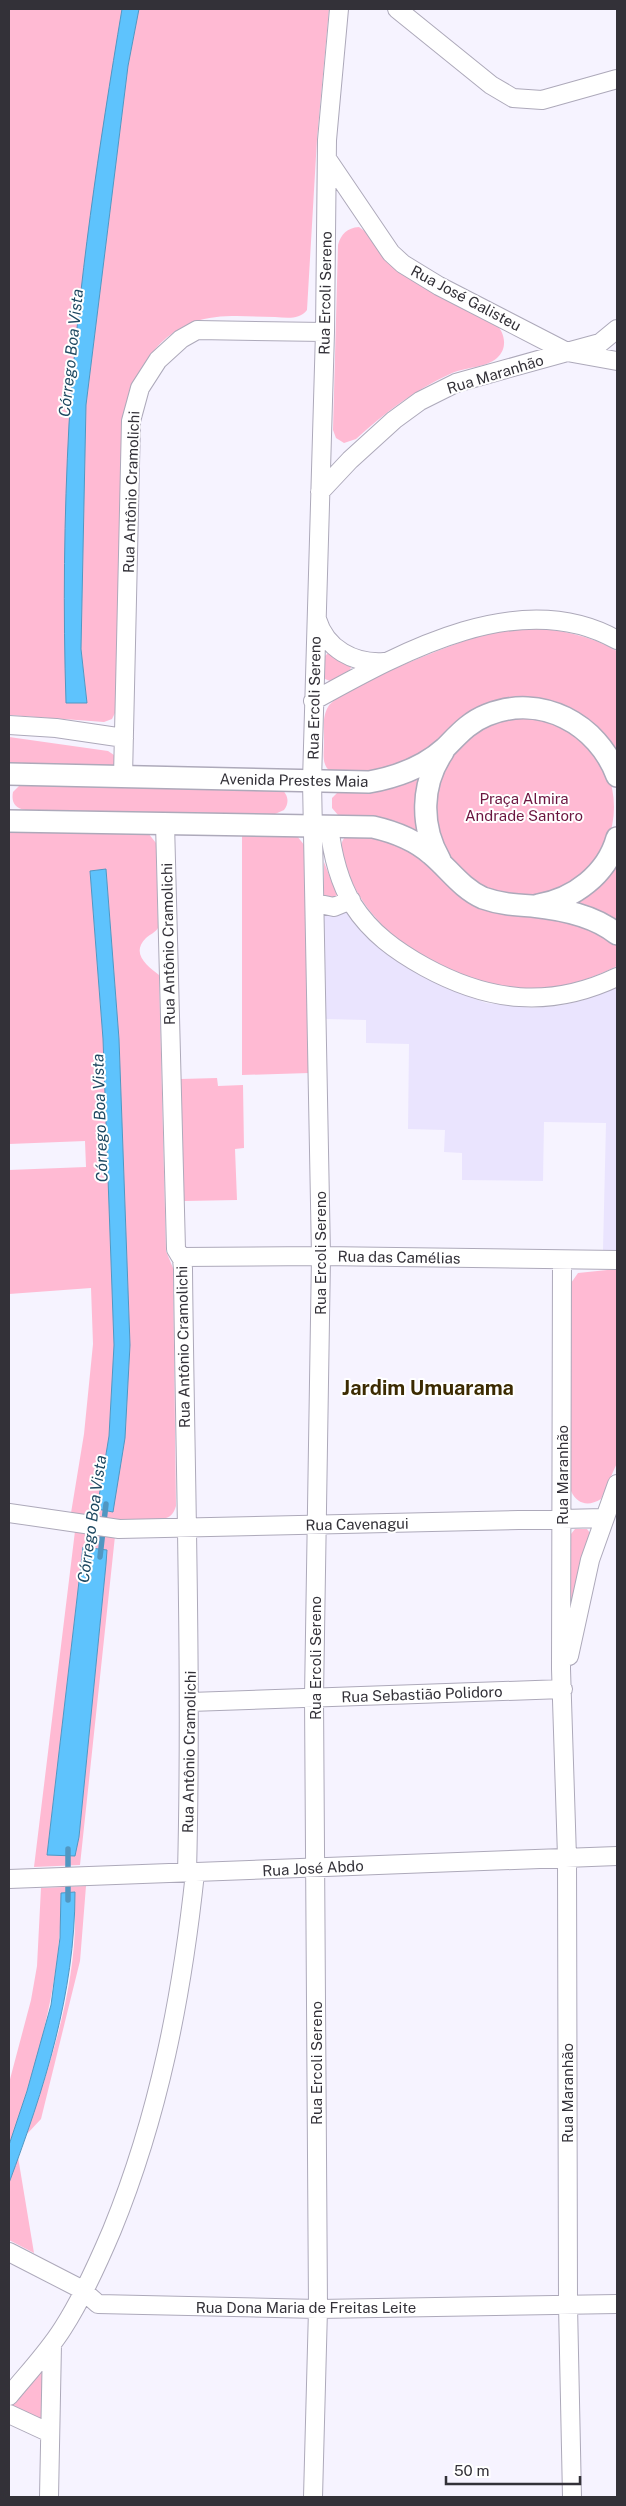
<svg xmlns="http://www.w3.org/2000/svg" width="626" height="2506" font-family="'Public Sans',sans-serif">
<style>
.built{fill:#eae4fe}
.green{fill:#ffbad3;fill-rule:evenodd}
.water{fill:#5ec3fd;stroke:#5197c2}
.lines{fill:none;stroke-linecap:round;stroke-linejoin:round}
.stream{stroke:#5197c2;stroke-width:5.5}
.minor-casing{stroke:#ada9ba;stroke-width:20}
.tertiary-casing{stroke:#ada9ba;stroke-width:24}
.minor{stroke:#fff;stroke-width:18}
.tertiary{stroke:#fff;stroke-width:21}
.labels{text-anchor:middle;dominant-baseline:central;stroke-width:4;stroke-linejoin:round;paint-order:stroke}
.street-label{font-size:15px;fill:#333138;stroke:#fff}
.park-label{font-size:15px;fill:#6b1540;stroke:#fff}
.water-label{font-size:16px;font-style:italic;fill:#1f4962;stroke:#fff}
.district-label{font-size:20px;font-weight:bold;fill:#3c2b02;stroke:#fff}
</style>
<rect width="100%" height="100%" fill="#f6f3ff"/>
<path class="built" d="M347,911L372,942L403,965L441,986L486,1003L533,1008L558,1006L581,1001L617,987V1250H603L606,1123L544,1122L543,1181L462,1180V1153L444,1152L445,1130L408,1129L409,1044L366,1043V1020L326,1019L324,915Z"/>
<path class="green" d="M9,9H122L85,265L64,570L66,703L87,702L81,649L86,405L128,66L139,9H329L317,139L307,310C299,320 287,318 275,317C250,317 219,313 194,322C153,336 130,381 122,420L116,711L112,719L104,722L9,715Z
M359,227L496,324C505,333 508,348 497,358C486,368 464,367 450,374C415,390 384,413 356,439L344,443L336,438L333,430L338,245C341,234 347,228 359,227Z
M527,628C559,629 589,635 617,651V757L536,701L381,771L331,772C321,765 324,753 324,741C324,730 322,717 328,707C340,687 459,641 486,634C499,630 513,629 527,628Z
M328,653L351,667L350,670L330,681L325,679V656Z
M434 807a90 90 0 1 1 180 0a90 90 0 1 1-180 0Z
M9,737L108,751L114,755L115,763L112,767L9,766Z
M421,774V836L338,815L332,808V798L339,791Z
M21,784L280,788C288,794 290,802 284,810L275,814L25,810C15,808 11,802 13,792Z
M9,830L148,833L156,843L158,928C155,933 150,934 146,938C130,954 148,966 159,975L166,1251L173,1268L176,1506C174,1512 172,1516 166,1518C144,1525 95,1516 71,1513L84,1434L93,1344L91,1288L9,1294V1170L86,1167L85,1141L9,1144ZM106,869L119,1039L130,1345L125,1438L112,1512L97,1509L109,1436L114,1345L103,1040L90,871Z
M242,833L297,836L305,846L309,1073L242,1075Z
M353,833L398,842L439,871L573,921L616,943L617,966C584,983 548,992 510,988C442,980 362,930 344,860C341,847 338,838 353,833Z
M617,860V925L577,904V901Z
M324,862L337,895L334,898L324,897Z
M217,1078L218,1086L243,1085L244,1148L235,1149L237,1200L184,1201L181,1079Z
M617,1269V1463L601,1499C588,1507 577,1504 571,1491V1283L578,1273Z
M575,1529H587L590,1533L571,1601V1534Z
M75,1531L115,1536L80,1865L34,1867ZM83,1547L106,1550V1564L79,1837L75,1856L47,1855Z
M86,1886L80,1961L41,2119L27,2134C52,2058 81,1974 74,1892L61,1893C62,1981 37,2063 9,2145V2083L31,2000L37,1966L41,1888Z
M18,2157L34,2253L9,2240V2183Z
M45,2356V2426L9,2409V2402Z"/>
<path class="water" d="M122,9H139L128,66L86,405L81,649L87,703H66C63,610 64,517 69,424C78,285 99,146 122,9Z
M106,869L119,1039L130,1345L125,1438L113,1512L97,1509L109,1436L114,1345L103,1039L90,871Z
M83,1547L107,1550L106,1564L79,1837L75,1856L47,1855Z
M75,1892C75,1994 44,2089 9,2183V2145L27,2091L51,2005L60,1938L61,1893Z"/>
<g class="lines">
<path class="stream" d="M100,1557L106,1504
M68,1849V1900"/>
<defs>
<path id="minor" d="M397,9L491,85L513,98L542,100L617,79
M328,160L391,253L403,264L439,286L567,352L600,343L617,329
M320,492L350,460L394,420L420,401L456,383L567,352L617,361
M317,619C326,649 354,664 384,662
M313,701C400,653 520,585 617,640
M9,725L56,728L124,738
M123,777L131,421L140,388L158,360L181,339L197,330L325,332
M165,823L176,1249L182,1259L183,1269C185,1471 192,1672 187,1873
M329,825C332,854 338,880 353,905C371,933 396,951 425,967C489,1002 550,1009 617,977
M315,903L334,907L351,900
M181,1257L321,1256L617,1260
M562,1260L561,1669L567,1857L568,2305L572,2497
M9,1513L119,1529L604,1518
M569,1656L590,1560L617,1484
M190,1702L563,1689
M9,1879L617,1856
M9,2252L81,2289L98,2304L318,2309L617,2304
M9,2396C27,2374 48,2352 63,2328C83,2297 98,2263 112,2230C159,2115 182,1996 195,1873
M9,2414L50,2433
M49,2497L52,2344
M313,2497L318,2309L314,1697L321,1256L312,781L325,332L327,140L339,9"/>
<path id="tertiary" d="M9,774L369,782C397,777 424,767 445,748C458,735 469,722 487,715C541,693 598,724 617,776
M9,821L373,827C395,832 415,840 431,854C449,869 461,888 483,898C500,904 515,905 532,906C561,909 594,915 617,934
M440,860C420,826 421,784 443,752
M538,905C574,899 607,874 617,838"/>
</defs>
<use href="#minor" class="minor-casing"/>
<use href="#tertiary" class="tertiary-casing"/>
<use href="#minor" class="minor"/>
<use href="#tertiary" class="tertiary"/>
</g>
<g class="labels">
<g class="street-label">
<text transform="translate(325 293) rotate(-89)">Rua Ercoli Sereno</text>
<text transform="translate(466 298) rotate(28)">Rua José Galisteu</text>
<text transform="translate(495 374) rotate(-17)">Rua Maranhão</text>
<text transform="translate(131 492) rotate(-88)">Rua Antônio Cramolichi</text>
<text transform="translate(314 698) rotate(-89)">Rua Ercoli Sereno</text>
<text transform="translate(294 780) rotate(1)">Avenida Prestes Maia</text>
<text transform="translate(168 944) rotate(-91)">Rua Antônio Cramolichi</text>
<text transform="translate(320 1253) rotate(-90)">Rua Ercoli Sereno</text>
<text transform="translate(399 1257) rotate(1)">Rua das Camélias</text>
<text transform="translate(183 1347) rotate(-91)">Rua Antônio Cramolichi</text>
<text transform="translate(562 1475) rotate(-90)">Rua Maranhão</text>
<text transform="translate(357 1524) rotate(-1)">Rua Cavenagui</text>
<text transform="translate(315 1658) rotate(-90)">Rua Ercoli Sereno</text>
<text transform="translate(422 1694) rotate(-2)">Rua Sebastião Polidoro</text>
<text transform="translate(189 1752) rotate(-89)">Rua Antônio Cramolichi</text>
<text transform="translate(313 1868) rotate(-3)">Rua José Abdo</text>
<text transform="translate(316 2063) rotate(-90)">Rua Ercoli Sereno</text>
<text transform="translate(567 2093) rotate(-90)">Rua Maranhão</text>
<text x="306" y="2307">Rua Dona Maria de Freitas Leite</text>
</g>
<g class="park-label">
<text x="524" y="798">Praça Almira<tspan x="524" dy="17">Andrade Santoro</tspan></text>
</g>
<g class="water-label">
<text transform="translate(71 353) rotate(-84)">Córrego Boa Vista</text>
<text transform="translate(100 1118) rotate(-92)">Córrego Boa Vista</text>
<text transform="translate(92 1519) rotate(-82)">Córrego Boa Vista</text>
</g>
<g class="district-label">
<text x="428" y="1388">Jardim Umuarama</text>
</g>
</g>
<rect width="626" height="2506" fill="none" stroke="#333138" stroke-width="20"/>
<path d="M446 2476v8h134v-8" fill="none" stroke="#333138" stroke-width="2.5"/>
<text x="454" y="2476" font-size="15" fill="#333138" stroke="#ffffff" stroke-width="4" paint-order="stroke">50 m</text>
</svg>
